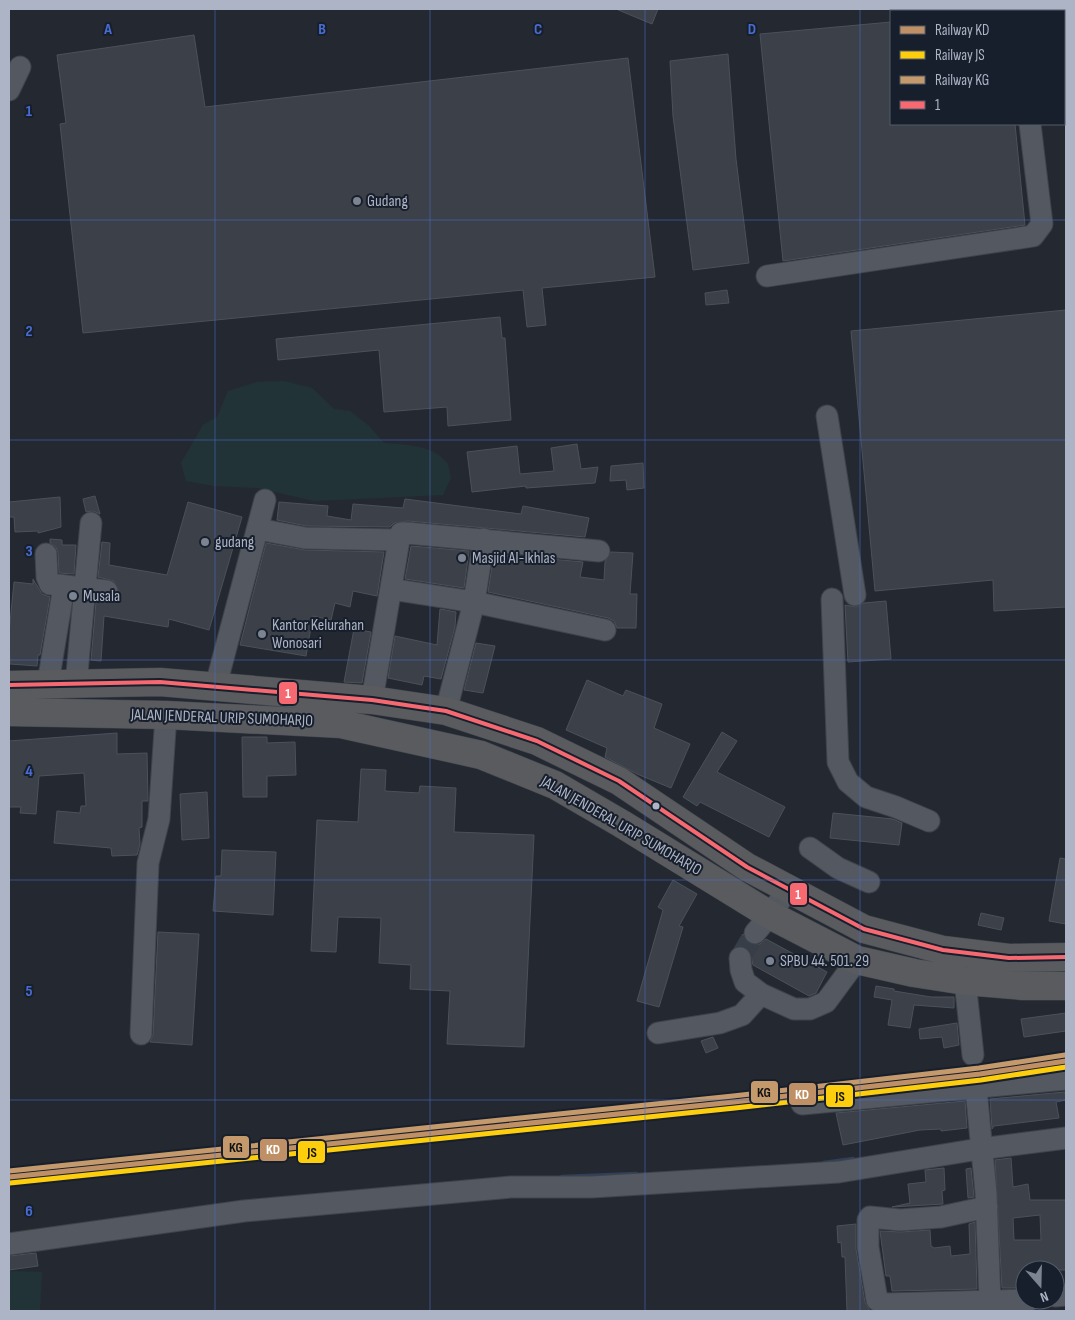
<svg xmlns="http://www.w3.org/2000/svg" width="1075" height="1320" font-family="'Sofia Sans Condensed',sans-serif">
<style>
.green{fill:#213337}
.lines{fill:none;stroke-linecap:round;stroke-linejoin:round}
.stream{stroke:#2f405b;stroke-width:4.5}
.building{fill:#3c4048;stroke:#4b515a;fill-rule:evenodd}
.minor-tunnel{stroke:#383e47;stroke-width:21;stroke-dasharray:21 11;stroke-linecap:butt}
.minor-casing{stroke:#40434a;stroke-width:23}
.highway-casing{stroke:#40454e;stroke-width:29}
.minor{stroke:#545860;stroke-width:21}
.highway{stroke:#595b5f;stroke-width:28}
.bus-1-casing{stroke:#181f2c;stroke-width:8}
.bus-1{stroke:#f76970;stroke-width:4}
.rail-1-casing{stroke:#181f2c;stroke-width:9}
.rail-2-casing{stroke:#181f2c;stroke-width:9}
.rail-3-casing{stroke:#181f2c;stroke-width:9}
.rail-1{stroke:#bf9065;stroke-width:5}
.rail-2{stroke:#fcce0d;stroke-width:5}
.rail-3{stroke:#c49a6c;stroke-width:5}
.grid{fill:none;stroke:#486dd2;stroke-width:1;stroke-opacity:0.55}
.poi-dot{fill:#7c8391;stroke:#181f2c;stroke-width:2}
.bus-dot{fill:#acb4c5;stroke:#181f2c;stroke-width:2}
.labels{text-anchor:middle;dominant-baseline:central;stroke-width:4;stroke-linejoin:round;paint-order:stroke}
.poi-label{font-size:16px;fill:#acb4c5;stroke:#181f2c;text-anchor:start}
.street-label{font-size:16px;fill:#acb4c5;stroke:#181f2c}
.grid-label{font-size:16px;text-anchor:middle;font-weight:bold;fill:#486dd2;stroke:#181f2c;stroke-width:4;stroke-linejoin:round;paint-order:stroke}
.line-badge{stroke:#181f2c;stroke-width:2}
.badge-label{font-size:14px;text-anchor:middle;font-weight:bold;fill:#fff}
.pale-badge-label{font-size:14px;text-anchor:middle;font-weight:bold;fill:#111}
</style>
<rect width="100%" height="100%" fill="#242931"/>
<path class="green" d="M284,381L312,388L334,409L350,411L369,426L384,443C403,444 434,445 447,463C449,466 450,474 451,478L443,495L314,501L258,488L214,486L186,481L181,463L203,425L217,417L228,391L257,382Z
M9,1271L42,1272L40,1311H9Z"/>
<g class="lines">
<path class="stream" d="M824,1163L853,1159
M562,1177L636,1174"/>
</g>
<path class="building" d="M616,9H658L652,24Z
M891,22V124H1015L1025,225L783,261L760,34Z
M194,35L205,107L628,58L655,277L542,288L546,325L527,327L523,290L83,333L60,124L66,123L57,55Z
M728,54L736,159L749,263L693,270L673,116L670,61Z
M727,290L729,303L706,305L705,293Z
M1066,310V607L994,611L993,580L875,591L851,331Z
M500,317L502,338H505L511,420L448,426L447,407L384,412L379,350L278,360L276,339Z
M577,444L581,469L598,467L595,483L526,488V486L472,492L467,452L517,446L520,474L554,471L551,448Z
M643,463L644,488L627,490L626,480L610,481L611,466Z
M95,496L100,514L93,511L86,512L83,499Z
M60,497L61,527L38,533V531L15,532L14,517H9V502Z
M405,499L521,514L523,506L589,518L585,537L408,521L394,523L390,527L306,526L277,520L279,502L328,506L327,516L351,520L353,504L403,508Z
M188,502L242,517L209,630L169,619L168,627L104,616L101,661L91,660L96,602H112L119,592L114,581L98,577L102,542L110,543L109,565L167,575Z
M50,539L62,540V545H76L74,574L59,573L58,553L56,547L50,543Z
M266,543L305,550L384,552L377,596L353,591L350,607L335,603L331,620L313,616L306,656L240,645Z
M411,546L469,551L464,588L405,579Z
M611,552L633,553L630,594H637L636,628H617L614,621L608,618L488,592L494,554L583,562L580,577L604,580L605,562Z
M33,579L42,594L50,597L40,655H38L37,666L10,664L9,633L14,582L33,584Z
M886,601L891,659L848,662L845,605L856,607L864,603Z
M440,609L456,612L455,627L441,679L424,676L422,685L388,678L395,636L437,645Z
M354,629L371,632L362,683L344,682Z
M476,643L495,646L483,693L464,690Z
M587,680L623,696L626,690L662,704L654,728L690,744L671,788L637,774L605,757L607,748L566,730Z
M722,732L737,741L717,772L785,807L769,837L700,802L697,806L683,797Z
M117,733V754L147,753L148,801H142V827L139,828L140,844L137,855L112,856L111,848L54,843L57,811L80,813L81,806H86L84,773L39,776L36,814L20,813L21,807H9V741Z
M242,737H267V743L295,742L296,775L267,776V797H243Z
M361,769L386,770L385,791L419,793L420,786L456,788L454,832L534,835L524,1047L447,1044L450,991L410,989L411,965L379,963L381,918L338,917L336,952L311,951L317,820L358,822Z
M207,792L209,838L182,840L180,794Z
M833,813L893,819L902,823L899,845L830,838Z
M222,850L276,852L273,915L213,911L216,876H221Z
M1060,858L1066,859V924L1049,921Z
M673,880L697,894L679,926L683,927L659,1007L637,1001L663,910L658,907Z
M981,913L1004,918L1001,930L978,925Z
M158,932L199,934L192,1045L150,1042L153,1035Z
M743,934L747,942L752,945L760,944L766,939L827,972L816,993L809,996L753,965L750,951L745,947L736,946Z
M876,986L894,989V991L931,997H954V1008L914,1005L910,1028L888,1025L892,1000L874,997Z
M1066,1013V1031L1024,1037L1021,1019Z
M957,1023L959,1045L944,1048L942,1037L920,1039L919,1029Z
M713,1037L718,1048L706,1053L701,1041Z
M1065,1092L1066,1100L1056,1102L1059,1118L994,1126L992,1129L990,1099Z
M965,1101L967,1128L941,1131V1129L920,1130L843,1145L836,1113Z
M1011,1158L1013,1187L1028,1184L1030,1200H1066V1270H1025V1288H1002L995,1160ZM1040,1215L1041,1240H1014L1013,1218Z
M944,1168L945,1190L942,1191L943,1204L892,1207L910,1203L908,1184L926,1182L925,1170Z
M971,1168L974,1197L968,1198L966,1169Z
M975,1222L977,1289L892,1291L890,1276H886L880,1231L901,1232L930,1230L931,1246L934,1248L950,1246L951,1256L970,1254L969,1224Z
M856,1224V1249L865,1302L870,1311H847L845,1257H842L841,1242L838,1243L837,1226Z
M36,1253L38,1266L9,1270V1256Z"/>
<g class="lines">
<path class="minor-tunnel" d="M740,958L755,933"/>
<defs>
<path id="minor" d="M1015,9V11
M9,90L20,67
M767,276L1033,236L1042,224L1030,124
M827,416L855,595
M258,529L305,538L399,540L401,533H407L599,551
M46,554L47,577L50,584L107,591
M397,590L474,602L605,630
M832,599L838,762L848,782L866,797L896,807L929,821
M48,683L64,586
M76,684L91,523
M216,685L265,500
M372,700L399,540
M446,711L474,602L484,539
M810,848L838,868L869,882
M755,933L770,915L788,889
M740,958L741,970L745,982L761,994L794,1009H810L826,1002L857,960
M965,981L973,1055
M658,1033L720,1023L742,1015L761,994
M141,1034L148,863L159,819L166,715
M975,1078L986,1193L990,1300
M802,1104L1066,1079
M987,1207L941,1217L900,1220L870,1217L868,1220V1247L877,1300L885,1304L1029,1300
M9,1244L244,1211L511,1187H592L839,1172L973,1150L1066,1138
M1055,1296L1066,1295"/>
<path id="highway" d="M9,685L160,682L372,700L446,711L537,741L619,781L747,867L864,929L943,950L1009,958L1066,957
M9,712L166,715L341,724L481,755L555,785L622,824L770,915L857,960L914,973L965,981L1023,986H1066"/>
</defs>
<use href="#minor" class="minor-casing"/>
<use href="#highway" class="highway-casing"/>
<use href="#minor" class="minor"/>
<use href="#highway" class="highway"/>
<defs>
<path id="bus-1" d="M9,685L160,682L372,700L446,711L537,741L619,781L747,867L864,929L943,950L1009,958L1066,957"/>
</defs>
<use href="#bus-1" class="bus-1-casing"/>
<use href="#bus-1" class="bus-1"/>
<defs>
<path id="rail-1" d="M9,1177L734,1102L980,1074L1066,1061"/>
<path id="rail-2" d="M10,1183L735,1108L981,1080L1066,1067"/>
<path id="rail-3" d="M9,1171L733,1096L979,1068L1065,1055"/>
</defs>
<use href="#rail-1" class="rail-1-casing"/>
<use href="#rail-2" class="rail-2-casing"/>
<use href="#rail-3" class="rail-3-casing"/>
<use href="#rail-1" class="rail-1"/>
<use href="#rail-2" class="rail-2"/>
<use href="#rail-3" class="rail-3"/>
</g>
<path class="grid" d="M215,9V1311M430,9V1311M645,9V1311M860,9V1311M9,220H1066M9,440H1066M9,660H1066M9,880H1066M9,1100H1066"/>
<g class="poi-dot">
<circle cx="357" cy="201" r="5"/>
<circle cx="205" cy="542" r="5"/>
<circle cx="462" cy="558" r="5"/>
<circle cx="73" cy="596" r="5"/>
<circle cx="262" cy="634" r="5"/>
<circle cx="770" cy="961" r="5"/>
</g>
<circle class="bus-dot" cx="656" cy="806" r="4.5"/>
<g class="labels">
<g class="poi-label">
<text x="367" y="201">Gudang</text>
<text x="215" y="542">gudang</text>
<text x="472" y="558">Masjid Al-Ikhlas</text>
<text x="83" y="596">Musala</text>
<text x="272" y="625">Kantor Kelurahan<tspan x="272" dy="18">Wonosari</tspan></text>
<text x="780" y="961">SPBU 44. 501. 29</text>
</g>
<g class="street-label">
<text transform="translate(222 718) rotate(2)">JALAN JENDERAL URIP SUMOHARJO</text>
<text transform="translate(621 826) rotate(30)">JALAN JENDERAL URIP SUMOHARJO</text>
</g>
</g>
<g class="grid-label">
<text x="108" y="34">A</text>
<text x="322" y="34">B</text>
<text x="538" y="34">C</text>
<text x="752" y="34">D</text>
<text x="29" y="116">1</text>
<text x="29" y="336">2</text>
<text x="29" y="556">3</text>
<text x="29" y="776">4</text>
<text x="29" y="996">5</text>
<text x="29" y="1216">6</text>
</g>
<g class="line-badge">
<rect x="278" y="681" width="20" height="24" rx="5" fill="#f76970"/>
<rect x="789" y="882" width="19" height="24" rx="5" fill="#f76970"/>
<rect x="750" y="1080" width="29" height="24" rx="5" fill="#c49a6c"/>
<rect x="788" y="1082" width="29" height="24" rx="5" fill="#bf9065"/>
<rect x="825" y="1084" width="29" height="24" rx="5" fill="#fcce0d"/>
<rect x="222" y="1135" width="28" height="24" rx="5" fill="#c49a6c"/>
<rect x="259" y="1138" width="29" height="24" rx="5" fill="#bf9065"/>
<rect x="297" y="1140" width="29" height="24" rx="5" fill="#fcce0d"/>
</g>
<g class="badge-label">
<text x="288" y="698">1</text>
<text x="798" y="899">1</text>
<text x="802" y="1099">KD</text>
<text x="273" y="1154">KD</text>
</g>
<g class="pale-badge-label">
<text x="764" y="1097">KG</text>
<text x="840" y="1101">JS</text>
<text x="236" y="1152">KG</text>
<text x="312" y="1157">JS</text>
</g>
<rect width="1075" height="1320" fill="none" stroke="#acb4c5" stroke-width="20"/>
<rect x="890" y="10" width="175" height="115" fill="#181f2c" stroke="#535b69"/>
<rect x="900" y="26" width="25" height="8" fill="#bf9065" stroke="#535b69"/>
<text x="935" y="35" font-size="15" fill="#acb4c5">Railway KD</text>
<rect x="900" y="51" width="25" height="8" fill="#fcce0d" stroke="#535b69"/>
<text x="935" y="60" font-size="15" fill="#acb4c5">Railway JS</text>
<rect x="900" y="76" width="25" height="8" fill="#c49a6c" stroke="#535b69"/>
<text x="935" y="85" font-size="15" fill="#acb4c5">Railway KG</text>
<rect x="900" y="101" width="25" height="8" fill="#f76970" stroke="#535b69"/>
<text x="935" y="110" font-size="15" fill="#acb4c5">1</text>
<g transform="translate(1040 1285) rotate(160)"><circle r="24" fill="#181f2c" stroke="#535b69"/>
<path d="M0-4L9 19L0 12L-9 19Z" fill="#7c8391"/>
<text y="-8" font-size="14" font-weight="bold" text-anchor="middle" fill="#acb4c5">N</text>
</g>
</svg>
